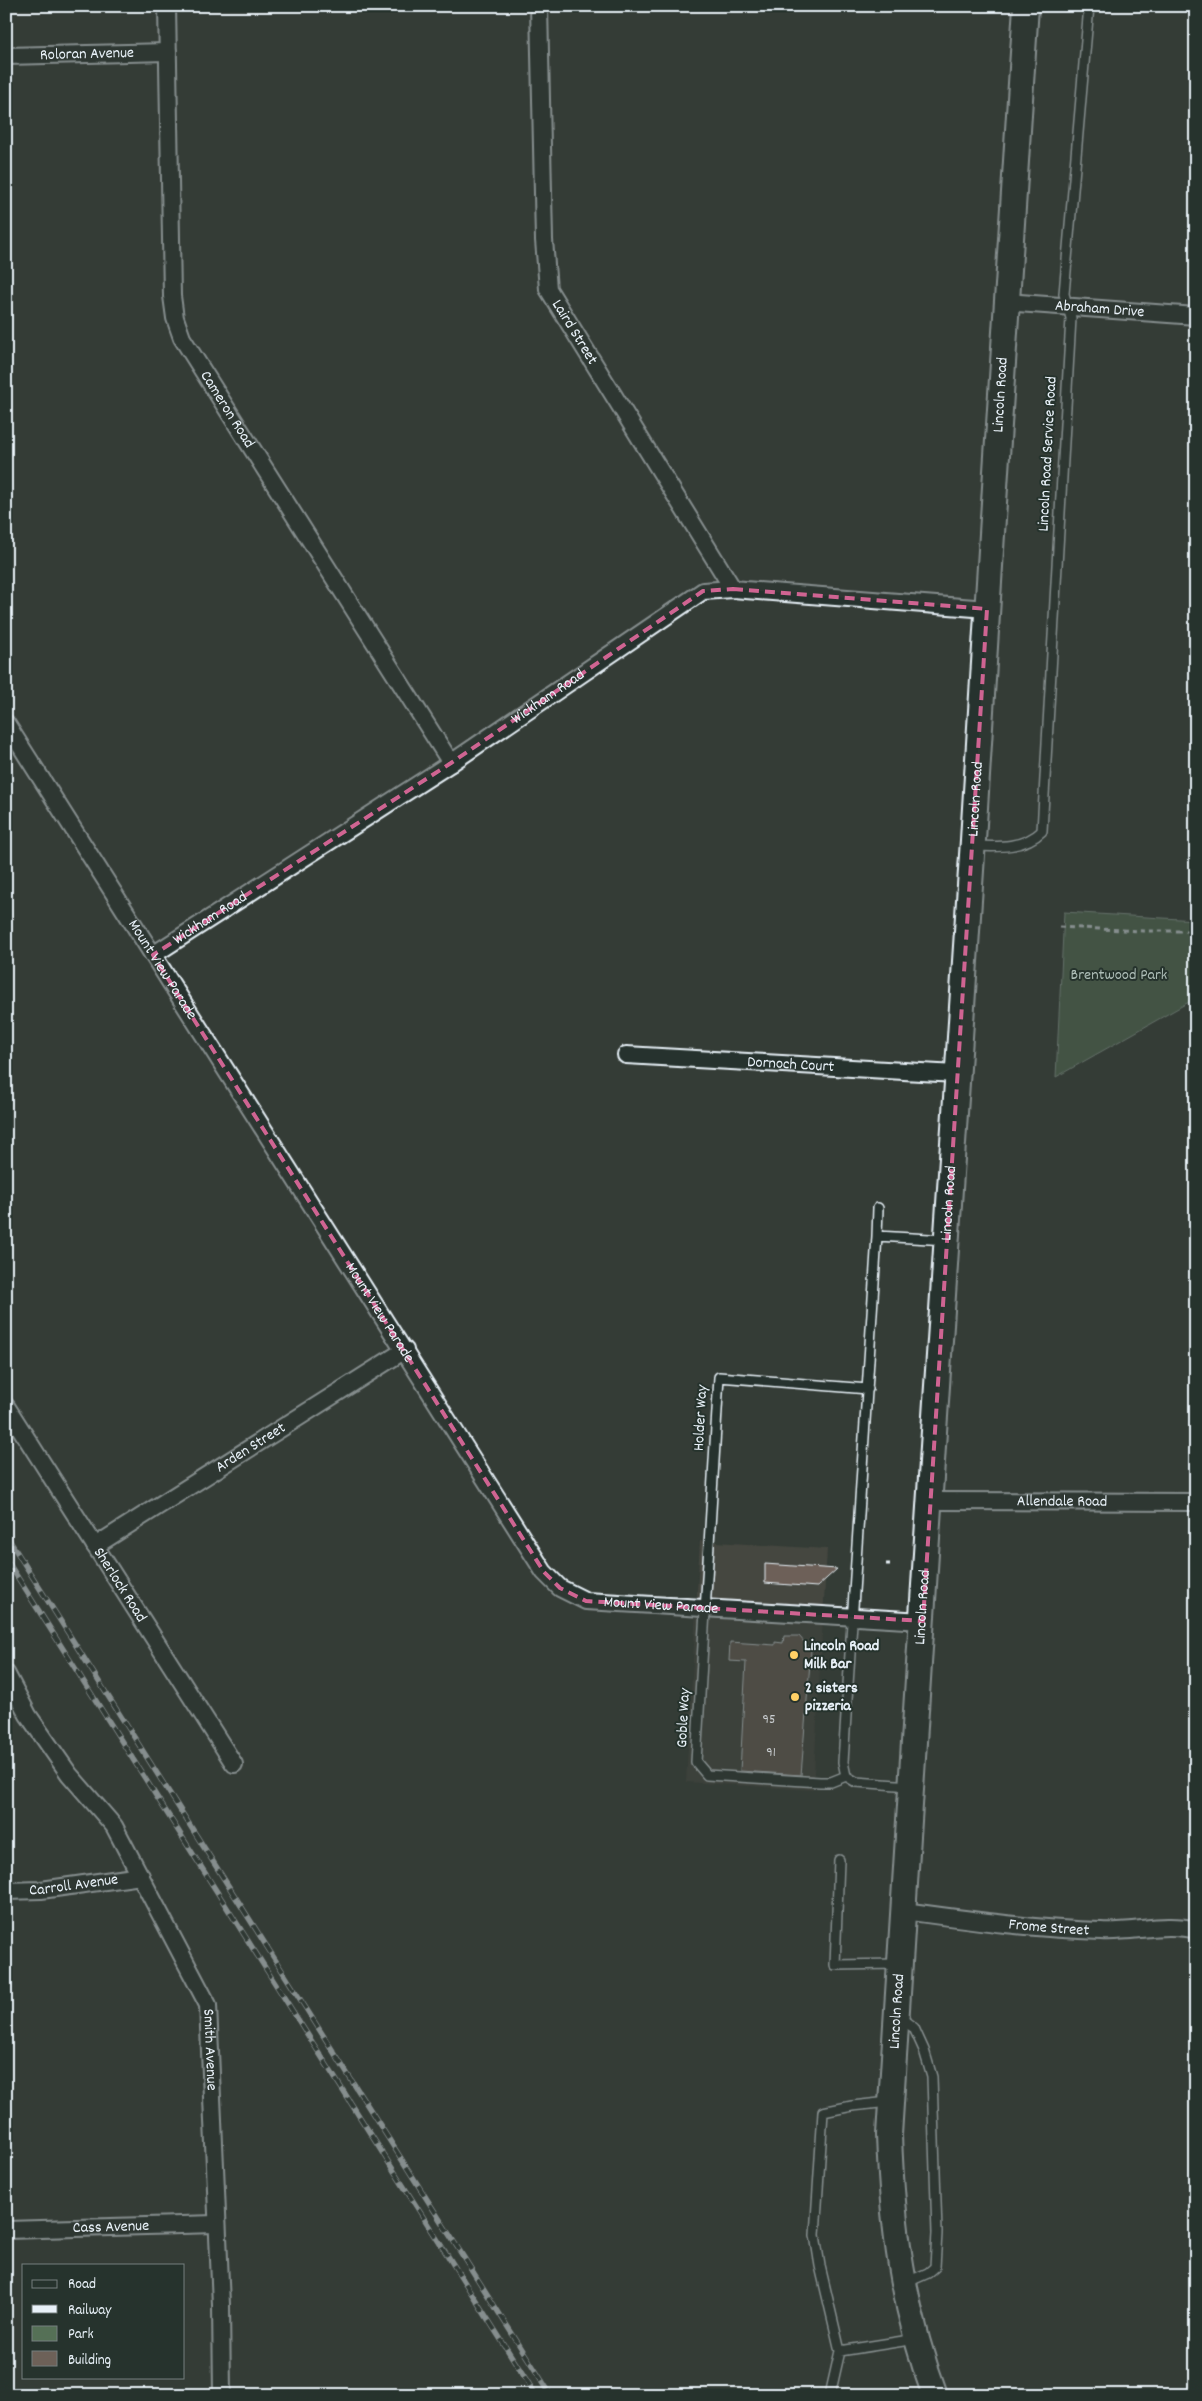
<svg xmlns="http://www.w3.org/2000/svg" width="1202" height="2401" font-family="Dekko,sans-serif">
<style>
.built{fill:#454740}
.green{fill:#557056;stroke:#9eb0a7}
.building{fill:#6d6158;stroke:#e8f1f8}
.lines{fill:none;stroke-linecap:round;stroke-linejoin:round}
.service-casing{stroke:#e8f1f8;stroke-width:12}
.minor-casing{stroke:#e8f1f8;stroke-width:20}
.secondary-casing{stroke:#e8f1f8;stroke-width:28}
.path{stroke:#e8f1f8;stroke-width:3;stroke-dasharray:5 4;stroke-linecap:butt}
.service{stroke:#26332d;stroke-width:9}
.minor{stroke:#26332d;stroke-width:16}
.secondary{stroke:#26332d;stroke-width:24}
.rail-casing{stroke:#e8f1f8;stroke-width:5.5}
.rail{stroke:#26332d;stroke-width:4;stroke-dasharray:11;stroke-linecap:butt}
.marked{fill:none;stroke:#cf6492;stroke-width:4;stroke-dasharray:10 6;stroke-linejoin:round}
.poi-dot{fill:#ffd166;stroke:#26332d;stroke-width:2}
.labels{text-anchor:middle;dominant-baseline:central;stroke-width:4;stroke-linejoin:round;paint-order:stroke}
.number-label{font-size:14px;fill:#c9cdd0}
.street-label{font-size:16px;fill:#e8f1f8;stroke:#26332d}
.park-label{font-size:16px;fill:#adbdb7;stroke:#26332d}
.poi-label{font-size:16px;font-weight:bold;fill:#e8f1f8;stroke:#26332d;text-anchor:start}
</style>
<rect width="100%" height="100%" fill="#343c36"/>
<filter id="ink" filterUnits="userSpaceOnUse"><feTurbulence type="fractalNoise" baseFrequency=".02" numOctaves="2"/><feDisplacementMap in="SourceGraphic" scale="10" xChannelSelector="R" yChannelSelector="G"/><feConvolveMatrix kernelMatrix="1 2 1 2 8 2 1 2 1" color-interpolation-filters="sRGB"/></filter>
<g filter="url(#ink)">
<path class="built" d="M700,1541L827,1549L813,1790L686,1782Z"/>
<path class="green" d="M1064,912L1196,920V998L1056,1077Z"/>
<path class="building" d="M765,1564L837,1569L817,1587L765,1583Z
M784,1636H799L811,1650L801,1775L740,1771L746,1662L729,1661L730,1642L775,1645V1642L783,1643Z"/>
<g class="lines">
<defs>
<path id="service" d="M973,846C996,847 1024,849 1042,831L1071,318L1064,294L1089,6
M877,1236L878,1208
M846,1776L831,1782H820L707,1775L696,1762L719,1377L868,1389
M910,1786L856,1782L846,1776L843,1762L877,1236L947,1240
M839,1860L835,1965L898,1964
M899,2017L914,2028L924,2050L932,2077L937,2233L935,2267L928,2273L905,2283
M840,2351L916,2339
M830,2395L840,2351L820,2266L815,2235L823,2112L852,2106L889,2102"/>
<g id="minor">
<path id="s1" d="M167,6L172,296L175,318L182,338L451,763"/>
<path id="s2" d="M539,6L544,240L548,289L733,589"/>
<path id="s3" d="M6,56L168,52"/>
<path id="s4" d="M1005,302L1196,316"/>
<path id="s5" d="M6,723L544,1572L560,1588L586,1601L923,1621"/>
<path id="s6" d="M153,955L451,763L703,591L733,589L987,609"/>
<path id="s7" d="M626,1055L956,1074"/>
<path id="s8" d="M6,1406L234,1764"/>
<path id="s9" d="M930,1501L1196,1502"/>
<path id="s10" d="M95,1546L405,1350"/>
<path id="s11" d="M6,1673L28,1715L69,1774L114,1826L208,2005L221,2305L222,2395"/>
<path id="s12" d="M6,1891L41,1890L141,1876"/>
<path id="s13" d="M904,1911C970,1920 1034,1929 1101,1931C1133,1933 1164,1922 1196,1930"/>
<path id="s14" d="M6,2230L216,2224"/>
</g>
<g id="secondary">
<path id="s15" d="M935,2395C903,2310 892,2224 889,2135C916,1703 944,1272 973,840C991,562 1006,284 1026,6"/>
</g>
</defs>
<use href="#service" class="service-casing"/>
<use href="#minor" class="minor-casing"/>
<use href="#secondary" class="secondary-casing"/>
<path class="path" d="M1059,927L1143,931H1196
M886,1564H890"/>
<use href="#service" class="service"/>
<use href="#minor" class="minor"/>
<use href="#secondary" class="secondary"/>
<defs>
<path id="rail" d="M6,1535L551,2395
M6,1559L536,2395"/>
</defs>
<use href="#rail" class="rail-casing"/>
<use href="#rail" class="rail"/>
</g>
</g>
<path d="M0 0H1202V2401H0ZM733,589L987,609L923,1621L586,1601L560,1588L544,1572L153,955L451,763L703,591Z" fill="#343c36" fill-opacity=".55" fill-rule="evenodd"/>
<path class="marked" d="M733,589L987,609L923,1621L586,1601L560,1588L544,1572L153,955L451,763L703,591Z"/>
<g class="poi-dot">
<circle cx="794" cy="1655" r="5"/>
<circle cx="795" cy="1697" r="5"/>
</g>
<g class="labels">
<g class="number-label">
<text x="769" y="1720">95</text>
<text x="771" y="1753">91</text>
</g>
<g class="street-label">
<text stroke="none"><textPath href="#s3" startOffset="81">Roloran Avenue</textPath></text>
<text stroke="none"><textPath href="#s4" startOffset="95">Abraham Drive</textPath></text>
<text stroke="none"><textPath href="#s2" startOffset="334">Laird Street</textPath></text>
<text stroke="none"><textPath href="#s15" startOffset="2009">Lincoln Road</textPath></text>
<text stroke="none"><textPath href="#s1" startOffset="418">Cameron Road</textPath></text>
<text transform="translate(1048 454) rotate(-87)">Lincoln Road Service Road</text>
<text stroke="none"><textPath href="#s6" startOffset="472">Wickham Road</textPath></text>
<text stroke="none"><textPath href="#s15" startOffset="1604">Lincoln Road</textPath></text>
<text stroke="none"><textPath href="#s6" startOffset="68">Wickham Road</textPath></text>
<text stroke="none"><textPath href="#s5" startOffset="292">Mount View Parade</textPath></text>
<text stroke="none"><textPath href="#s7" startOffset="165">Dornoch Court</textPath></text>
<text stroke="none"><textPath href="#s15" startOffset="1199">Lincoln Road</textPath></text>
<text stroke="none"><textPath href="#s5" startOffset="698">Mount View Parade</textPath></text>
<text transform="translate(701 1418) rotate(-87)">Holder Way</text>
<text stroke="none"><textPath href="#s10" startOffset="184">Arden Street</textPath></text>
<text stroke="none"><textPath href="#s9" startOffset="132">Allendale Road</textPath></text>
<text stroke="none"><textPath href="#s8" startOffset="212">Sherlock Road</textPath></text>
<text stroke="none"><textPath href="#s5" startOffset="1132">Mount View Parade</textPath></text>
<text stroke="none"><textPath href="#s15" startOffset="794">Lincoln Road</textPath></text>
<text transform="translate(684 1718) rotate(-87)">Goble Way</text>
<text stroke="none"><textPath href="#s12" startOffset="68">Carroll Avenue</textPath></text>
<text stroke="none"><textPath href="#s13" startOffset="146">Frome Street</textPath></text>
<text stroke="none"><textPath href="#s15" startOffset="389">Lincoln Road</textPath></text>
<text stroke="none"><textPath href="#s11" startOffset="435">Smith Avenue</textPath></text>
<text stroke="none"><textPath href="#s14" startOffset="105">Cass Avenue</textPath></text>
</g>
<g class="park-label">
<text x="1119" y="975">Brentwood Park</text>
</g>
<g class="poi-label">
<text x="804" y="1646">Lincoln Road<tspan x="804" dy="18">Milk Bar</tspan></text>
<text x="805" y="1688">2 sisters<tspan x="805" dy="18">pizzeria</tspan></text>
</g>
</g>
<rect width="1202" height="2401" fill="none" stroke="#26332d" stroke-width="25"/>
<rect x="12" y="12" width="1177" height="2376" fill="none" stroke="#e8f1f8" stroke-width="2" filter="url(#ink)"/>
<rect x="22" y="2264" width="162" height="115" fill="#26332d" stroke="#747f7e"/>
<rect x="32" y="2280" width="25" height="8" fill="#26332d" stroke="#747f7e"/>
<text x="68" y="2288" font-size="15" fill="#e8f1f8">Road</text>
<rect x="32" y="2305" width="25" height="8" fill="#e8f1f8" stroke="#747f7e"/>
<text x="68" y="2314" font-size="15" fill="#e8f1f8">Railway</text>
<rect x="32" y="2326" width="25" height="15" fill="#557056" stroke="#747f7e"/>
<text x="68" y="2338" font-size="15" fill="#e8f1f8">Park</text>
<rect x="32" y="2351" width="25" height="15" fill="#6d6158" stroke="#747f7e"/>
<text x="68" y="2364" font-size="15" fill="#e8f1f8">Building</text>
</svg>
